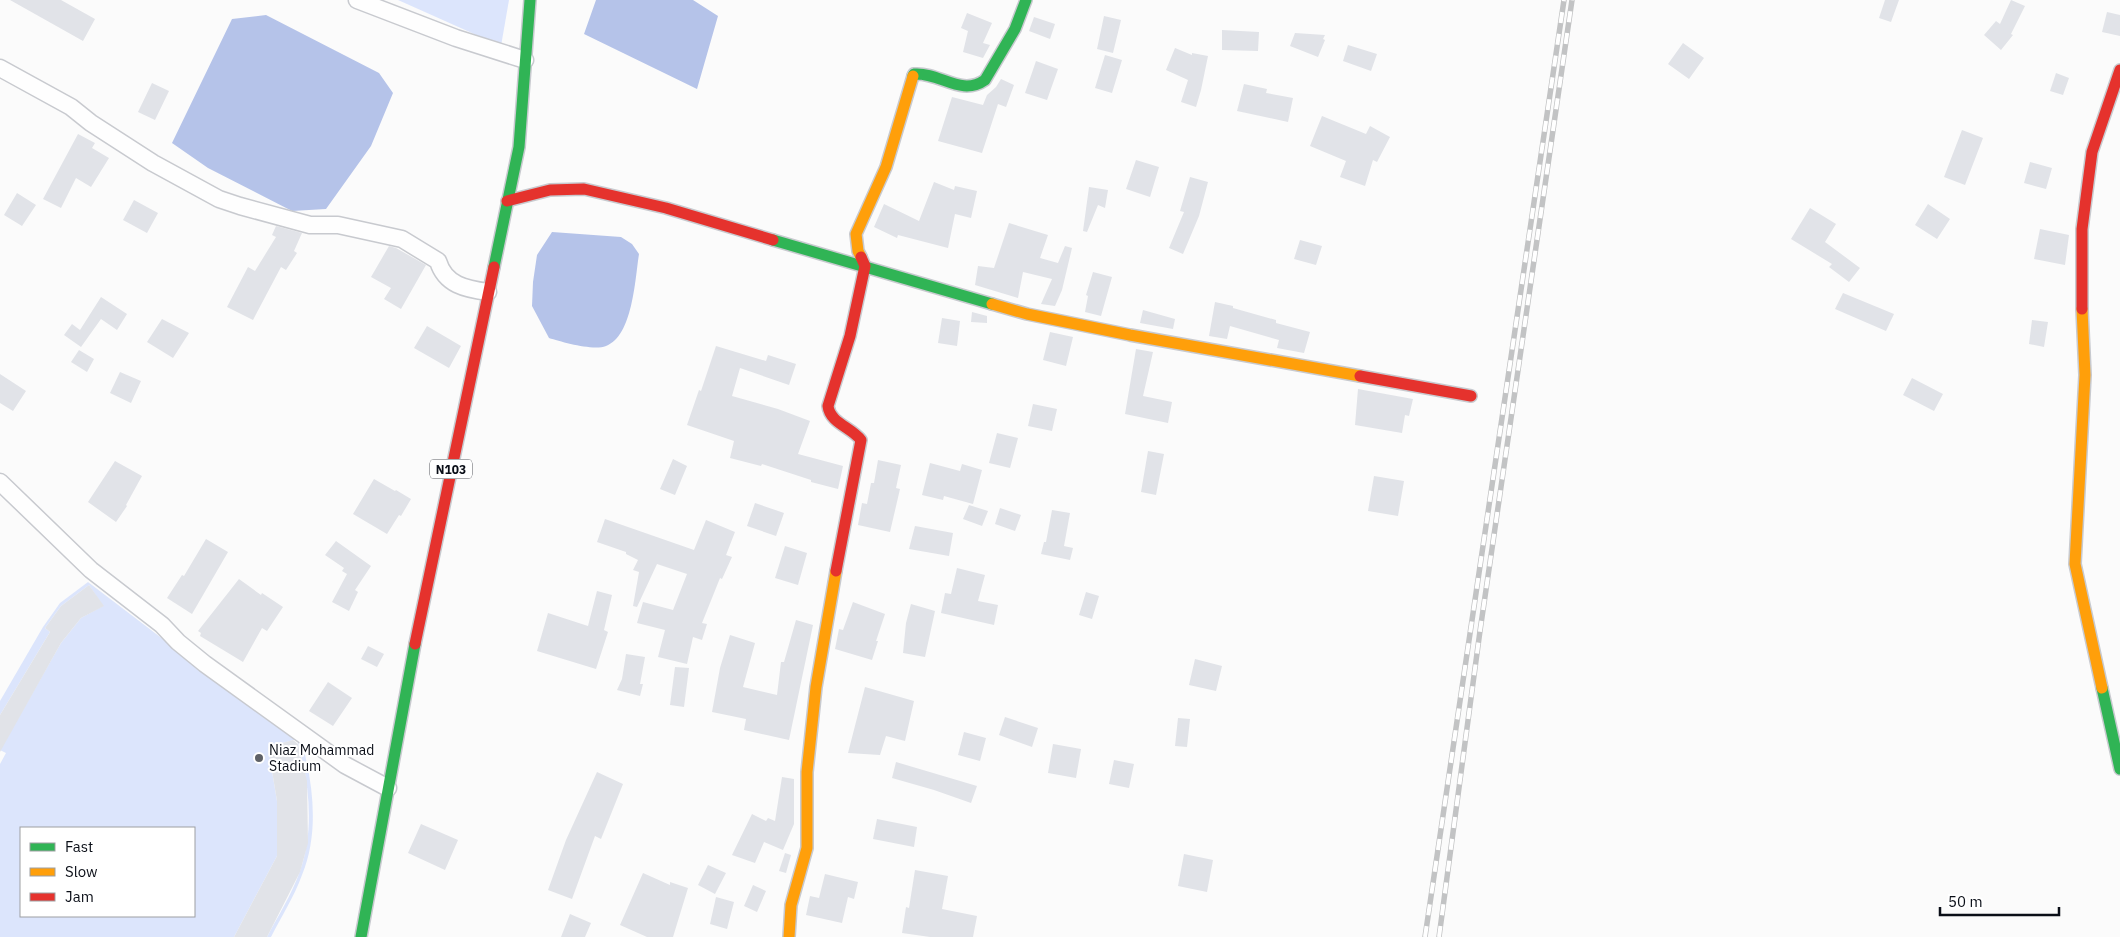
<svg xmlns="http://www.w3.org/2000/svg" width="2120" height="937" font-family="'IBM Plex Sans',sans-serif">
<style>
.green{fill:#dce5fc;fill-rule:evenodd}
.water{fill:#b5c3e9}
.building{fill:#e1e3e8}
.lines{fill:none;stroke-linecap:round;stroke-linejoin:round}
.street-casing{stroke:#c8cacf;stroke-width:19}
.fast-casing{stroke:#c8cacf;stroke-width:14}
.slow-casing{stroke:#c8cacf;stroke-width:14}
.jam-casing{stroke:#c8cacf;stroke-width:14}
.street{stroke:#fefefe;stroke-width:16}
.fast{stroke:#30b455;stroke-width:11}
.slow{stroke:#ff9f0a;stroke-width:11}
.jam{stroke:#e5322d;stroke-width:11}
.rail-casing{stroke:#c2c3c4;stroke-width:5.5}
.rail{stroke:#fff;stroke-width:4;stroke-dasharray:11;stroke-linecap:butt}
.poi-dot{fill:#5e6167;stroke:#fff;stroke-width:2}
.labels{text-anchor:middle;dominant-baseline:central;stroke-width:4;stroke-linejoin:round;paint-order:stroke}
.shield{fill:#fff;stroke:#54565d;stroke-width:1}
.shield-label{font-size:12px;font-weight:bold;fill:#0a0e17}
.poi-label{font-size:14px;fill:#0a0e17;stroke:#fff;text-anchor:start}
</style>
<rect width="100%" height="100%" fill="#fbfbfb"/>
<path class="green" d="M398,0H509L501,46Z
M88,582L231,691L300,736C313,780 320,832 302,875C294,897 281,917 271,937H267C278,916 292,894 300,871C315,829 309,781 297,739L268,747L277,801V856L234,937H0V764L6,753L0,750L61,643L81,618L103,606L89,585L61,606L45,628L50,632L0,715V701L43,627L60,603ZM21,828H194V916H21Z"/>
<path class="water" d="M596,0H693L718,16L697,89L584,34Z
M266,15L379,73L393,93L371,146L326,209L292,211L208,168L172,143L232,19Z
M552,232L621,237L632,244L639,254C635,279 633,336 606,346C593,351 562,342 549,338L532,306L533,282L537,255Z"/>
<path class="building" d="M10,0H61L95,19L83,41Z
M1885,0H1899L1891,22L1879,18Z
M2011,0L2025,6L2011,34L2013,35L2001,50L1984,35L1996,21L2000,24Z
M2107,12L2120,15V36L2102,32Z
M967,13L992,23L983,43L990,45L983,58L963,52L968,31L961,28Z
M1104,16L1121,20L1113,53L1097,49Z
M1034,17L1055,24L1050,39L1029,31Z
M1222,30L1259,32L1258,51L1222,50Z
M1295,33L1325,35L1323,39L1325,40L1318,57L1290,46Z
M1683,43L1704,58L1689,79L1668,64Z
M1348,45L1377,54L1371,71L1343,61Z
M1175,48L1192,55V53L1208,56L1201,90L1196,107L1181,102L1188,80L1166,70Z
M1105,55L1122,60L1112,93L1095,88Z
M1036,61L1058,69L1047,100L1025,93Z
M2056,73L2069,78L2063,95L2050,91Z
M1001,79L1014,85L1006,107L998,104L982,153L938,141L952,97L983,105L987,95L996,87Z
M152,83L169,91L155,120L138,112Z
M1244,84L1267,89L1266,93L1293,98L1288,122L1237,111Z
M1322,116L1366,134L1370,126L1390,137L1377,162L1373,160L1365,186L1340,177L1346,161L1310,146Z
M1962,130L1983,138L1965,185L1944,177Z
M78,134L95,143L92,148L109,158L91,187L76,178L61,208L43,199Z
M1136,160L1159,167L1150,197L1126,189Z
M2030,162L2052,168L2046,189L2024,183Z
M1190,177L1208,182L1199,216L1183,254L1169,248L1184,212L1180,211Z
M934,182L954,190L955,186L977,191L971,218L955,214L948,248L898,235L897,238L874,227L884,204L919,221Z
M1089,187L1108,190L1105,208L1098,205L1087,232L1083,231Z
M17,193L36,205L22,226L4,215Z
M134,200L158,213L147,233L123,220Z
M1928,204L1950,219L1937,239L1915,225Z
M1810,208L1836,224L1825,242L1860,268L1849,282L1829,267L1832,264L1791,239Z
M1009,223L1048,235L1040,258L1058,263L1065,246L1072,248L1062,290L1055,306L1041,304L1052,279L1023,272L1018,298L975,285L978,266L994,268Z
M276,226L302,233L294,251L297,253L286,270L281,267L253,320L227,307L248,267L255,271L276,237L272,235Z
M2040,229L2069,235L2065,265L2034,259Z
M1300,240L1322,246L1316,265L1294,259Z
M389,246L396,248L426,265L401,309L384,299L391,288L371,277Z
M1093,272L1112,277L1101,316L1085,312L1088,296L1086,295Z
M1843,293L1894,314L1886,331L1835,309Z
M101,297L127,314L117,330L101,319L81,347L64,335L72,324L80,330Z
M1215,302L1233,306V308L1276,320V323L1310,332L1304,353L1277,348L1279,340L1230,326L1227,339L1209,336Z
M1143,310L1175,319L1173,329L1140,323Z
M972,312L987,316V323L971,322Z
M942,318L960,321L957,346L938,343Z
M162,319L189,333L173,358L147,342Z
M2032,320L2048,322L2044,347L2029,344Z
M427,326L461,346L449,368L414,348Z
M1050,332L1073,337L1066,366L1043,360Z
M716,346L766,361L768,355L796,364L789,385L740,368L732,396L778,409L810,421L798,454L843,466L838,489L811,482V480L762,464L761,466L730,458L734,441L687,425L699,390L701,391Z
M1136,349L1153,352L1143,396L1172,402L1168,423L1125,414Z
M79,350L94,359L87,372L71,362Z
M120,372L141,381L131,403L110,393Z
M0,374L26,391L13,411L0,403Z
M1912,378L1943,394L1934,411L1903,395Z
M1358,389L1413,399L1409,416L1405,415L1402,433L1355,425Z
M1033,404L1057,409L1052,431L1028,426Z
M997,433L1018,438L1010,468L989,463Z
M1148,451L1164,454L1156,495L1141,492Z
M673,459L687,466L675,495L660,489Z
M878,460L901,465L896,488L900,489L890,532L858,525L862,503L867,504L871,483H874Z
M115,461L142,476L126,505L127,506L116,522L88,502Z
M930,463L960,471L962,464L982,470L973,504L944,496L943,500L922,495Z
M1374,476L1404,481L1398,516L1368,511Z
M374,479L395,491L396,490L411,499L401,516L399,515L387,534L353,514Z
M755,503L784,513L776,536L747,526Z
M969,505L988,511L982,526L963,519Z
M1000,508L1021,515L1015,531L995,524Z
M1052,510L1070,513L1064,546L1073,548L1070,560L1041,554L1044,542H1046Z
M605,519L694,550L706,520L735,532L726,555L732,557L722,579L720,578L702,623L707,624L702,640L693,637L687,664L658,657L665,630L637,623L643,602L673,610L687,574L657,564L637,607L633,606L639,572L633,570L638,560L626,554V552L597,542Z
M915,526L953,533L949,556L909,549Z
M206,539L228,552L192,614L167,598L182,575L184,576Z
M336,541L371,566L355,590L358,592L349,611L332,602L347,574L342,571L344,568L325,555Z
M785,546L807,553L798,585L775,578Z
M957,568L985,575L978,601L998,605L994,625L941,613L945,593L951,594Z
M239,579L261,595L262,593L283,607L267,631L262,628L243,662L200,636L201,633L198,631Z
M89,585L104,606L81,618L61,643L0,752V715L50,632L45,628L61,606Z
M597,591L612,595L604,630L608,632L596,669L537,651L548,613L588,626Z
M1086,592L1099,596L1092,619L1079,615Z
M853,602L885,614L876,641H878L872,660L835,649L839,629L843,630Z
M911,604L935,611L925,657L903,653L906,623Z
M796,620L813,625L789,740L744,730L746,719L712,712L720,668L730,635L755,643L743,687L777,695L781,662H784Z
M368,646L384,654L377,667L361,659Z
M626,654L645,657L640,684H643L640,696L617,690L622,679Z
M1195,659L1222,666L1216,691L1189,685Z
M675,667L689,668L684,707L670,705Z
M328,682L352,698L333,726L309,711Z
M865,687L914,701L905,741L886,736L880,755L848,753Z
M1005,717L1038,728L1032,747L999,735Z
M1178,718L1190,719L1187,747L1175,746Z
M964,732L986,738L980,761L958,755Z
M293,740L298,744L307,781L308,843L300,872L267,937H234L277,856V801L268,747Z
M1053,744L1081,749L1076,778L1048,773Z
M1114,760L1134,764L1129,788L1109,784Z
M896,762L977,786L971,803L934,790L892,778Z
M597,772L623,784L601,839L595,836L572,899L548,890L566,840Z
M782,777L794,779V824L783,850L764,842L755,863L732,855L752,814L766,821L768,818L775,821Z
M877,819L917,827L914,847L873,839Z
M421,824L458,840L445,870L408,853Z
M785,853L791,855L786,873L779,871Z
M1184,854L1213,860L1207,892L1178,886Z
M708,865L726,873L715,894L698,885Z
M915,870L948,876L942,909L977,916L973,937H930L902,933L906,907L909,908Z
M643,873L670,885V882L688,888L673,937H647L620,925Z
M825,874L858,882L854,899L848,897L842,923L806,915L810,896L819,898Z
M753,885L766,891L757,912L744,906Z
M716,897L734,902L727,929L710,924Z
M570,914L591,923L585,937H561Z"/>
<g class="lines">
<defs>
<path id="street" d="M357,0L456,38L525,60
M0,68L71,107L91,123L153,163L219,199L240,206L310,225H338L402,239L438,261C445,285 466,289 488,292
M0,482L91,570L162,625L178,642L205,664L345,765L388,788"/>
<path id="fast" d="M913,76L914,74C940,72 961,97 985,80L1015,29L1026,0
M773,240L992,304
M494,267L519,147L530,0
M2102,688L2120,769
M361,937L415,644"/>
<path id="slow" d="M861,257L858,251L856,234L886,167L913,76
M992,304L1027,314L1130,335L1360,376
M2082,309L2085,375L2075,564L2102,688
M789,937L791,905L807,848V772L816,687L836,571"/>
<path id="jam" d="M507,201L550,190L584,189L666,208L773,240
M2082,309V229L2092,152L2120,70
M1360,376L1471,396
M836,571L861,440C851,427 830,423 828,406L850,336L865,266L861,257
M415,644L494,267"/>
</defs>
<use href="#street" class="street-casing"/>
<use href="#fast" class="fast-casing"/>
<use href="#slow" class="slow-casing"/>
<use href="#jam" class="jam-casing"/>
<use href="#street" class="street"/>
<use href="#fast" class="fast"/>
<use href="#slow" class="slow"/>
<use href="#jam" class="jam"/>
<defs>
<path id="rail" d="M1425,937L1564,0
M1439,937L1480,631L1572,0"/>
</defs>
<use href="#rail" class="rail-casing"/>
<use href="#rail" class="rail"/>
</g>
<circle class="poi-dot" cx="259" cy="758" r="5"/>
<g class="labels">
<rect class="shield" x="430" y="459.5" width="42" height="19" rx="4"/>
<g class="shield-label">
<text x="451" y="469">N103</text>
</g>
<g class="poi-label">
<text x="269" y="750">Niaz Mohammad<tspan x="269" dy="16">Stadium</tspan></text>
</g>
</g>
<rect x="20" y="827" width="175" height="90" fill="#ffffff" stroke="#9d9fa2"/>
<rect x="30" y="843" width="25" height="8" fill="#30b455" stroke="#9d9fa2"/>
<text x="65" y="852" font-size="15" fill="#0a0e17">Fast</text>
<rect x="30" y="868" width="25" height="8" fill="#ff9f0a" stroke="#9d9fa2"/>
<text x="65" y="877" font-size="15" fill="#0a0e17">Slow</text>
<rect x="30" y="893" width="25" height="8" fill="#e5322d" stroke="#9d9fa2"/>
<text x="65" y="902" font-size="15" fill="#0a0e17">Jam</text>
<path d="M1940 907v8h119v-8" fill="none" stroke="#0a0e17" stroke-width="2.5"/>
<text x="1948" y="907" font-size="15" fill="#0a0e17" stroke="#ffffff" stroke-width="4" paint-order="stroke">50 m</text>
</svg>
